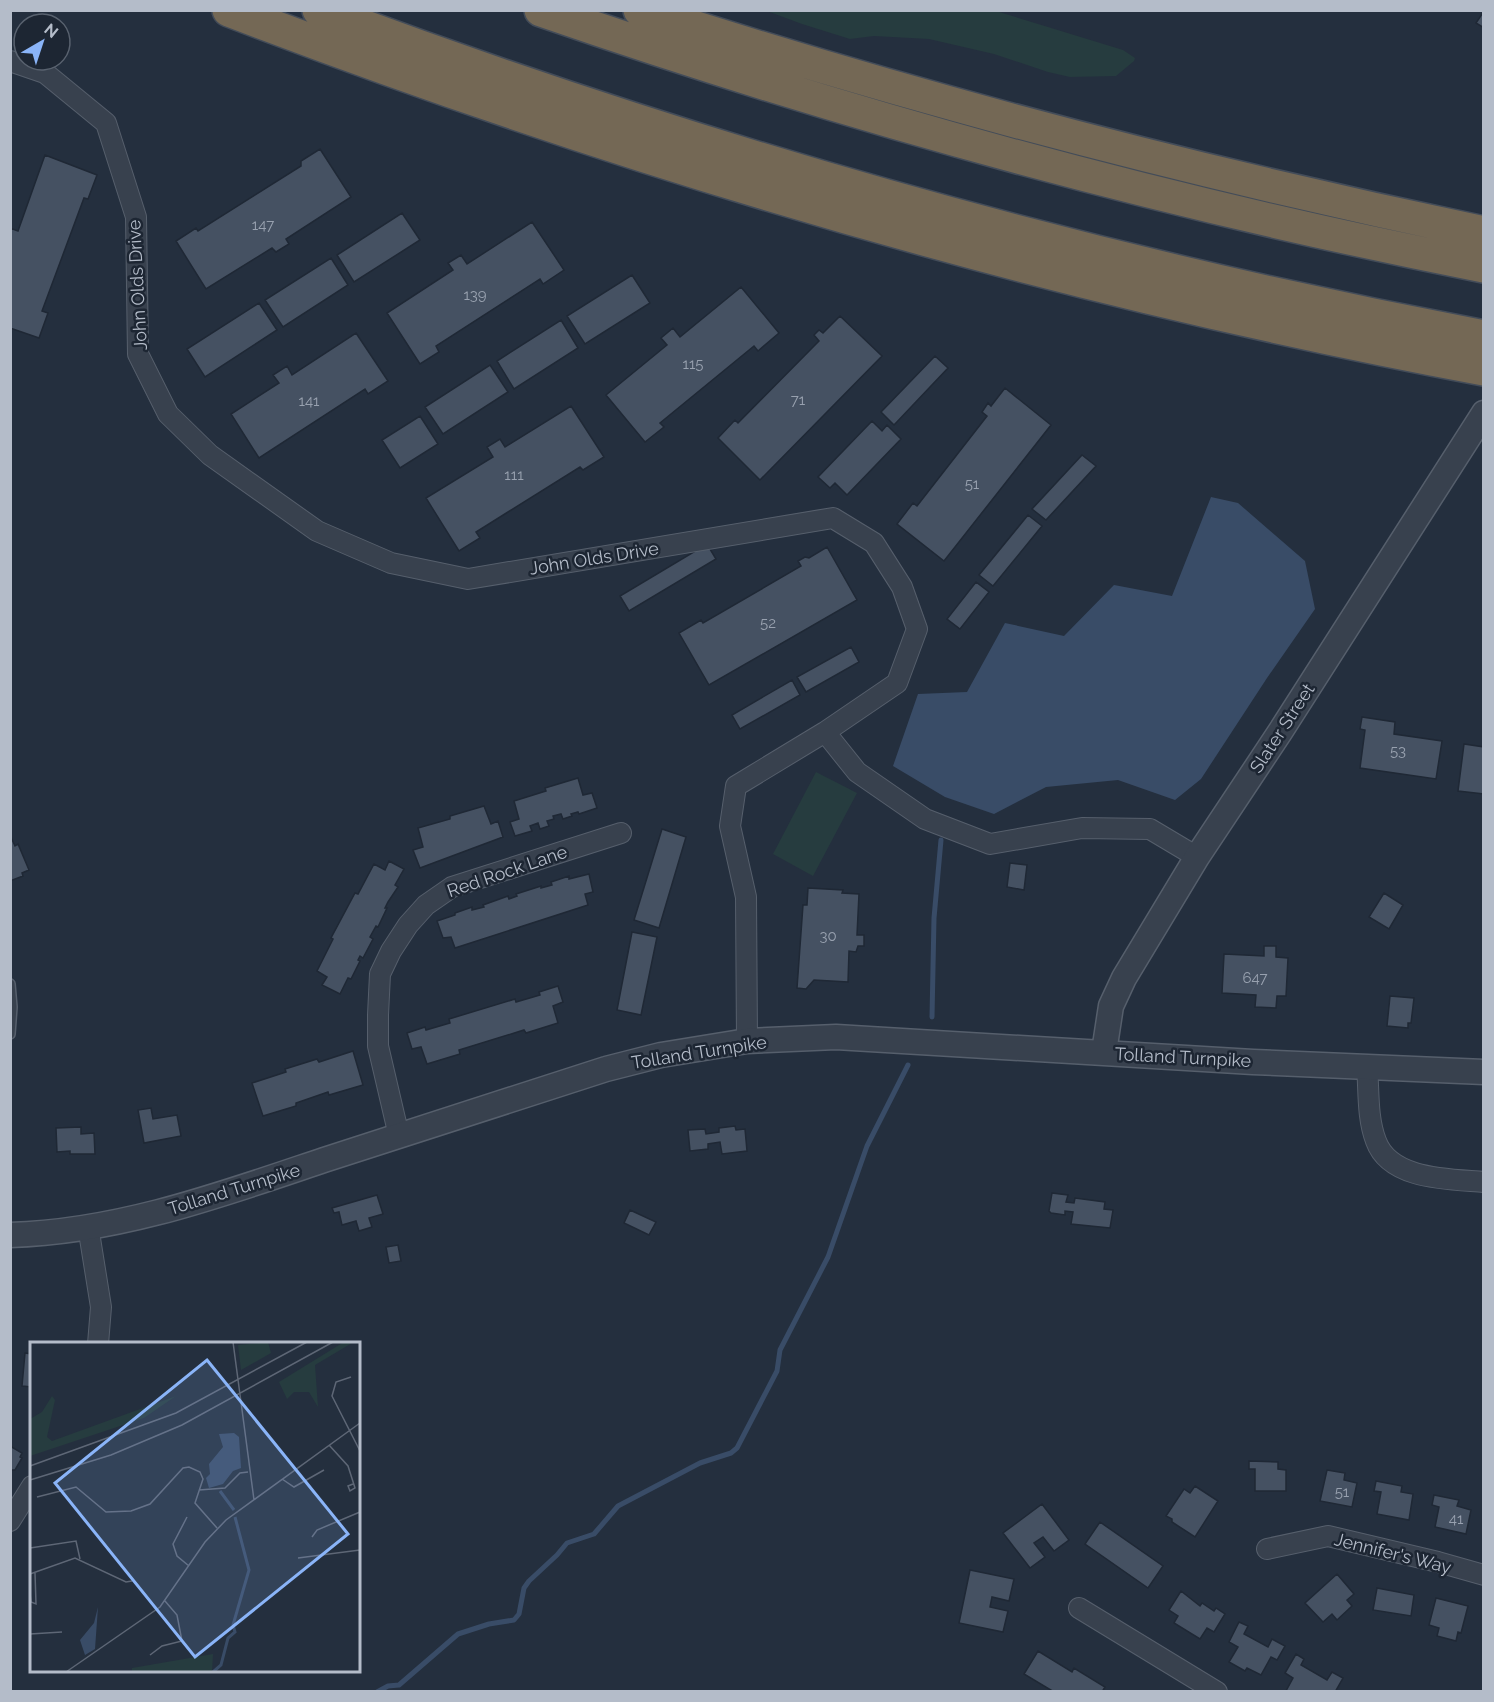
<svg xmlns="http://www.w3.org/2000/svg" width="1494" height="1702" font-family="Raleway,sans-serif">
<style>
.green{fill:#263c3f}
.water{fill:#394c67}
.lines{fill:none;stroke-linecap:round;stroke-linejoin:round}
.stream{stroke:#394c67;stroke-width:5}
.building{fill:#455162;stroke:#1f2835;stroke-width:1.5}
.service-casing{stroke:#565f6c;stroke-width:12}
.minor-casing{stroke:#565f6c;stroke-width:22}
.tertiary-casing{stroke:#565f6c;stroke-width:27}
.motorway-casing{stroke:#434c59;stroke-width:36}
.service{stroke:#38414e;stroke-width:9}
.minor{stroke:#38414e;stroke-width:20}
.tertiary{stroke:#38414e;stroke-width:24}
.motorway{stroke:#746855;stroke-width:33}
.labels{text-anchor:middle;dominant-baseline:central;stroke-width:5;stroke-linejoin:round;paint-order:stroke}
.number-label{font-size:15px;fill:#98a1af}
.street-label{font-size:18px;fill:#b4bcc9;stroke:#1d2633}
.inset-river{fill:none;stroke:#394c67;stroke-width:3}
.inset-road{fill:none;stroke:#5e6776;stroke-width:1.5}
.view{fill:#8ab4f8;fill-opacity:0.15;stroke:#8ab4f8;stroke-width:3}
.inset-edge{fill:none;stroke:#b4bcc9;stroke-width:3}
</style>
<rect width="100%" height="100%" fill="#242f3e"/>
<path class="green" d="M767,11H996L1123,50L1135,58L1134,61L1116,76L1070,77L1048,72L994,54L929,39L874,36L850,39L802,24Z
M816,772L857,793L813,876L773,854Z"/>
<path class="water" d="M1211,497L1238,503L1305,561L1315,609L1267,678L1201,779L1175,800L1118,780L1046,787L994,814L945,797L893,766L918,694L967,692L1005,623L1064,636L1114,585L1172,596Z"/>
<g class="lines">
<path class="stream" d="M932,1017L934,918L941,840
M377,1692L388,1686L399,1685L458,1634L489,1624L514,1620L519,1614L524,1588L529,1581L557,1555L567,1543L594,1534L618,1506L700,1463L731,1453L737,1448L777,1371L780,1350L828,1257L867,1146L908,1065"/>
</g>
<path class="building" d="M1484,11V28L1476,23Z
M320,149L351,197L286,239L289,244L276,252L272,248L206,289L176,241L196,228L198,231L301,166V161Z
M45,155L97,175L88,199L84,198L42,311L48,313L39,338L10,328V228L18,231Z
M402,213L420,240L354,282L337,255Z
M532,222L564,270L543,284L540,279L436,346L439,352L420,364L387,313L453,270L448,263L461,255L467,264Z
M331,258L348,285L283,327L265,300Z
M632,275L650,303L585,344L567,316Z
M741,287L779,333L758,351L754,346L660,423L664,427L645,442L606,395L667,345L661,338L673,328L680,337Z
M259,303L277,330L205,377L187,349Z
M840,316L882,356L760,480L718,438L735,420L738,423L819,341L814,335L819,330L823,333Z
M561,320L578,348L514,389L497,361Z
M356,333L388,381L368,394L365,389L259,458L231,414L279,383L273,375L287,366L292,375Z
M935,356L948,368L894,425L881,412Z
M490,365L508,392L443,434L425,407Z
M1005,388L1051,425L944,561L897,524L913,503L917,506L987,416L982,412L988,403L991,406Z
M571,406L604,457L583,470L580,467L476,532L480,538L459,551L426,498L493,457L487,447L500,439L505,447Z
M420,416L438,444L400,468L382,440Z
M872,421L882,431L887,425L901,439L847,495L835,483L830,488L818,477Z
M1082,455L1096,466L1046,520L1032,509Z
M1028,515L1042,526L993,586L979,575Z
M707,544L716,559L629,611L620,596Z
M827,547L857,600L709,685L679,633L701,620L703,623L801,566L798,561L805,557L809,558Z
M976,582L989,592L960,629L947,619Z
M851,647L859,662L806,692L797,677Z
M792,680L800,695L740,729L732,715Z
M1362,717L1395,722L1394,734L1442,741L1436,779L1360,768L1365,730L1360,729Z
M1464,744L1484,747V794L1458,791Z
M578,778L583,795L592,793L597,808L579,814L578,812L571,814L572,816L563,819L561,814L553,816L554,819L547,821L549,826L540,829L538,823L530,826L532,831L515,836L510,822L519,819L514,801L546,791L545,788Z
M484,806L491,824L498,821L503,837L420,868L413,850L423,847L418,828L450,819V816Z
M662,829L686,837L659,928L634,920Z
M10,835L15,846L18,844L29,870L22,873L23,876L10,881Z
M389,861L404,869L395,885L398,887L388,902L385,908H387L378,927L376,926L370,937L373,939L363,958L360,956L358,960L360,961L351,979L348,978L340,994L322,985L327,977L317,971L333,939L331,938L355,893L358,894L374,864L385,870Z
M1010,863L1027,865L1024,890L1007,887Z
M589,874L593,892L585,894L588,905L455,948L451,937L443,938L437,921L455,915V913L472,907V910L484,907L483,905L508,896L509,899L517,896L516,894L541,886V888L552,885L551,882L569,876V879Z
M808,888L843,890L842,893L859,894L857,935H864V946H858L856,952L849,951L848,982L814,980L806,989L797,988L803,905H807Z
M1384,893L1403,905L1389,929L1369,917Z
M632,932L657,937L641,1015L617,1010Z
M1264,946H1276V957L1288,958L1286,996H1277L1276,1008L1255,1007L1256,995L1222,993L1224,954L1264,956Z
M558,986L563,1002L553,1006L558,1023L526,1033L524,1030L459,1050L460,1054L427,1064L421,1047L412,1049L407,1033L425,1027L426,1030L450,1023L449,1019L515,999L516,1002L540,995L539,992Z
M1390,996L1414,998L1411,1023H1408V1028L1387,1026Z
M353,1051L363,1085L329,1095L328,1092L296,1103V1106L263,1116L252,1083L286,1072L285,1069L317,1059L319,1062Z
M151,1108L153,1119L177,1115L181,1136L144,1143L138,1110Z
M735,1126L736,1130L745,1129L747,1151L722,1154L720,1142L708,1144V1149L690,1151L688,1130L705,1129L706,1134L719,1132V1128Z
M81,1127V1134L94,1133L95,1154H70V1151L57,1152L56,1128Z
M1052,1193L1068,1195L1066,1202L1074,1203L1075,1198L1105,1202L1104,1209L1113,1210L1110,1228L1071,1224L1073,1212L1065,1211V1215L1051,1213L1049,1211Z
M377,1195L383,1214L369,1218L372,1227L359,1231L356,1221L342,1225L339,1212L334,1213L332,1208Z
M630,1210L656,1222L649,1235L624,1223Z
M398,1245L401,1261L389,1263L386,1247Z
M25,1353L32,1354V1387L22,1386Z
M10,1446L22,1453L20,1457L22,1458L15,1470H12L10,1472Z
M1249,1461L1278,1462V1469L1286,1470V1491H1255V1469H1249Z
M1327,1470L1345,1473L1344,1480L1357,1483L1352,1507L1320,1501Z
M1376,1481L1402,1486L1401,1492L1413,1494L1409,1520L1377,1514L1381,1492L1374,1491Z
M1195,1486L1218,1501L1195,1537L1172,1522V1519L1166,1516L1184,1489L1190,1493Z
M1434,1495L1459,1500L1457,1506L1471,1510L1466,1534L1435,1527L1439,1507L1432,1505Z
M1042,1504L1069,1540L1054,1551L1043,1537L1034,1543L1045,1557L1030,1568L1003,1533Z
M1100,1522L1163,1566L1148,1588L1085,1544Z
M970,1570L1014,1579L1009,1601L992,1597L990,1607L1008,1611L1003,1632L959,1623Z
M1337,1574L1354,1594L1347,1600L1352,1606L1337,1620L1332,1614L1323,1622L1305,1603Z
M1377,1588L1414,1595L1411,1616L1373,1610Z
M1181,1591L1200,1606L1202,1603L1214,1611L1216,1608L1225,1614L1214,1632L1207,1628L1200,1639L1174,1623L1178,1616L1169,1610Z
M1436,1598L1468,1606L1461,1633L1458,1632L1456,1641L1437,1636L1439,1628L1429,1625Z
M1239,1622L1248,1626L1244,1634L1268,1647L1272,1639L1285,1646L1277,1660L1271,1657L1261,1675L1247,1668L1245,1671L1229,1662L1238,1647L1229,1642Z
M1038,1651L1072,1672L1074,1668L1105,1687L1102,1692H1054L1024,1674Z
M1296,1654L1304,1659L1301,1665L1327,1680L1332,1672L1343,1678L1335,1692L1286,1691L1293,1678L1285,1673Z"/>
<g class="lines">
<defs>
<path id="service" d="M10,984L12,1007L10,1034"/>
<path id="minor" d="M10,61L45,73L106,123L136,217L138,354L168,414L210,455L317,531L391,563L468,579L833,518L874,543L902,587L917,629L897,683L825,732L736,786L730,826L746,897L747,1041
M825,732L857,772L925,819L990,844L1082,828L1150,829L1197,857
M1367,1066C1369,1090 1367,1118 1376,1141C1390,1180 1449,1179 1484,1182
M399,1136L378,1046V1015L380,974L391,951L408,925L426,905L452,887L621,833
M88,1226L101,1307L98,1344
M10,1521L32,1486
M1267,1549L1328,1536L1438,1562L1484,1575
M1079,1608L1217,1692"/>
<path id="tertiary" d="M1104,1052L1111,1006L1124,978L1197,857L1280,732L1484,413
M10,1235C119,1232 223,1194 324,1160C418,1129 512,1099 606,1069L661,1055L747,1041L836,1037L1253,1062L1484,1072"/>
<path id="motorway" d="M229,10C635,165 1056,289 1484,369
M319,10C697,151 1088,262 1484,337
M541,10C848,116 1164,203 1484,266
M640,10C918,100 1198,173 1484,233"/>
</defs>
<use href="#service" class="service-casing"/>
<use href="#minor" class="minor-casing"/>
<use href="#tertiary" class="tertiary-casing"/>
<use href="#motorway" class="motorway-casing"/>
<use href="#service" class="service"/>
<use href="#minor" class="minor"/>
<use href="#tertiary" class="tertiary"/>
<use href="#motorway" class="motorway"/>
</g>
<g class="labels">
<g class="number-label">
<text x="263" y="225">147</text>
<text x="475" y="295">139</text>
<text x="693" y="364">115</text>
<text x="798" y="400">71</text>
<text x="309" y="401">141</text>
<text x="514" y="475">111</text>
<text x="972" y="484">51</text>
<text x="768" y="623">52</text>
<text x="1398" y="751">53</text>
<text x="828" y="936">30</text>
<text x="1255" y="978">647</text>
<text x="1342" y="1492">51</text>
<text x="1456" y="1519">41</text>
</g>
<g class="street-label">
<text transform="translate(137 285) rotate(-93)">John Olds Drive</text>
<text transform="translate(594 558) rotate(-9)">John Olds Drive</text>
<text transform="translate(1282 728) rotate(-57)">Slater Street</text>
<text transform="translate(507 871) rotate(-19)">Red Rock Lane</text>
<text transform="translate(699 1052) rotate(-9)">Tolland Turnpike</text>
<text transform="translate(1183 1057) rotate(3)">Tolland Turnpike</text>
<text transform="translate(234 1189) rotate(-17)">Tolland Turnpike</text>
<text transform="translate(1393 1553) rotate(14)">Jennifer's Way</text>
</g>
</g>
<g transform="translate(30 1342)">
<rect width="330" height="330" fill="#242f3e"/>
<path d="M238,0L241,11L211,28L208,3ZM314,0L330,1H322L285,23L288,65L279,50H264L257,57L249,40ZM22,54L25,58L17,95L22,99L146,54L114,76L0,114V77L12,70ZM183,312L182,330H102V326Z" fill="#263c3f"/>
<path d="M204,91L209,95L211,126L203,129L193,142L179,146L176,136L180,132L179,122L193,105L189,92ZM68,265L65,307L55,313L50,298L64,281Z" fill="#394c67"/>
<path class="inset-river" d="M190,149L204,168M183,330L191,323L198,296L205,290L203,283L219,228L205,175"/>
<path class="inset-road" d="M203,0L224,158M321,35L306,40L302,54L330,109M299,103L318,124L325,146L320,149L318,144L323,142M0,124L146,71L277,0M252,137L264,145L294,128M0,138L81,113L152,83L303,0M169,148L195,146L210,131L218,130M7,155L46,145L76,170L101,169L120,162L153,126L159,125L170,130L173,137L165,161L187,186M157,175L143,202L147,214L159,224M282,195L287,188L330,170M0,206L46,199L50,217M268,216L330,208M0,232L45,216L96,240L102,239M0,251L1,260L6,262L5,231M0,292L32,290M120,313L132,304L152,299L147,273L135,259M36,330L130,265L175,200L196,178L330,81"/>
<path class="view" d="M177,18L318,192L165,315L25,141Z"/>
<rect width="330" height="330" class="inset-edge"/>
</g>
<rect width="1494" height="1702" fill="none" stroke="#b4bcc9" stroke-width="24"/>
<g transform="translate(42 42) rotate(39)"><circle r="28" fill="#1d2633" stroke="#59626f" stroke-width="1.5"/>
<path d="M0-4.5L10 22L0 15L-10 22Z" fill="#8ab4f8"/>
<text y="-9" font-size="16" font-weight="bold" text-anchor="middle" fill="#b4bcc9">N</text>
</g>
</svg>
